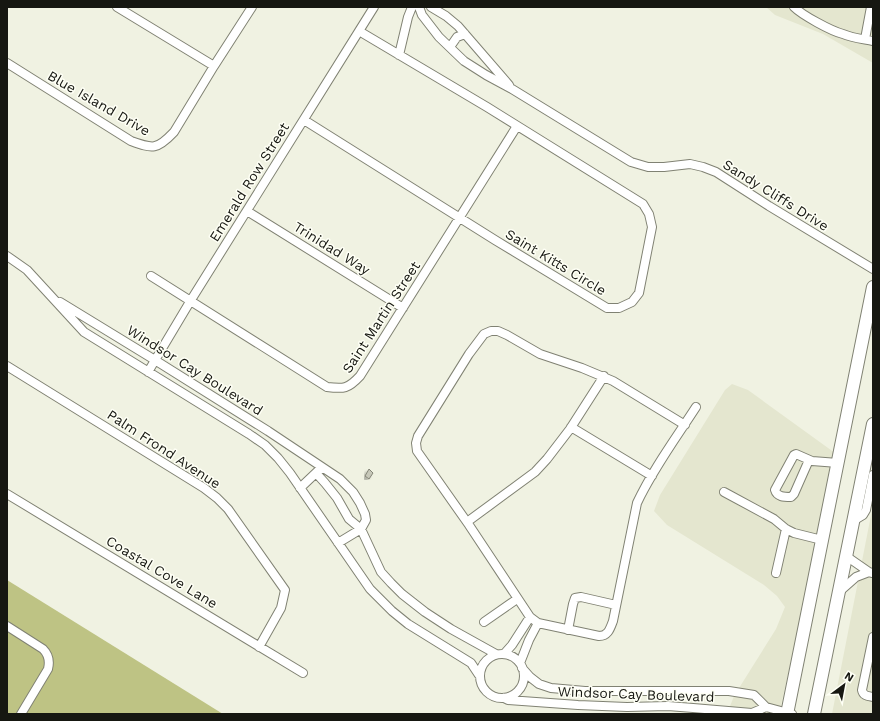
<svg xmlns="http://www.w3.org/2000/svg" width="880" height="721" font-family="'Work Sans',sans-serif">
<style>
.built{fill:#e4e6cf}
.green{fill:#bec384}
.building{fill:#c7c8b9;stroke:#838476;filter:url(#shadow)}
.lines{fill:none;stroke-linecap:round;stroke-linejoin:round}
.minor-casing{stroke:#808273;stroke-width:10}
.highway-casing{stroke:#808273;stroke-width:14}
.minor{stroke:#fff;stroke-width:8}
.highway{stroke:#fff;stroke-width:12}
.labels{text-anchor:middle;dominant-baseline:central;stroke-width:3;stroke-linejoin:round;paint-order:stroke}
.street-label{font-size:14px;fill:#161711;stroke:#fefff5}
</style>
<defs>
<filter id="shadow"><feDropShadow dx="-2.5" dy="2.5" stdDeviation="1" flood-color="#0004"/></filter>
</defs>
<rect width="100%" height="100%" fill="#f0f2e2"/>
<path class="built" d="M766,7H873V63L823,34L775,15Z
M732,384L748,390L835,453L813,563L779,714H727L734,696L776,629L785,607L777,596L764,585L667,525L654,511L660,495L725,390Z
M873,505V714H832Z"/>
<path class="green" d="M7,580L223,714H7Z"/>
<path class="building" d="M369,469L373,473L369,479L365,476Z"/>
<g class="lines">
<defs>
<path id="minor" d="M117,7L214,66
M419,7L422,15L439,37L464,61L486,75L512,89L631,162L648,167H664L690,164L703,167L716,172L769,206L873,269
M431,7L446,16L458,26L509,85
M794,7C802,15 831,31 843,34C852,38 863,39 873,41
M865,39L871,7
M450,47L457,37L465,34
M399,55L408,17L412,7
M7,63L131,141C153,149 157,150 174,132L214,66L252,7
M304,120L495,240L607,308H619L632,302L639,293L652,227L649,214L643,204L487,107L359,31
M247,211L403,308
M7,256L27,270L84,332L249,434L265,445L278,458L290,473L370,589L392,611L408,624L471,663L479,675
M151,276L327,387C344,389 348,389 360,376L517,126
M60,302L150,357L268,431L340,479L353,492L360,503L365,514L366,520L361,529L338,543
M7,366L204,488L217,498L228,509L285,590L281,608L259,647
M148,372L191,300L374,7
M685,425L613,381L582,368L540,354L507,335L498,331H491L484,334L469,354L418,436L416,443L417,451L469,525L530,617L538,623L599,636C608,636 610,629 613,621L637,503C653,469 676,438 696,407
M571,427L652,476
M809,460L794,494L791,497C784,497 777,497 775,490L794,455L796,454L812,461L838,463
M316,473L325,483L337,498L349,519L361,529L381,572L391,583L402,594L425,612L451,629L496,654
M300,488L319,470
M724,492L774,519L786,529L794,533L822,540
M7,494L303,673
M853,521L863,515L866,510L873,475
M467,522L535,472L547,459L570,429L604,376
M846,556L869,572L872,573
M776,573L786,529
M839,592L856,577L869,572
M484,622L517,599
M7,626L43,649C49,655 50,661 48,669L21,714
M568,630L573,604L575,598L581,597L616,605
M873,637L862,690C863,696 868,696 873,697
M480 676a22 22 0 1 1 44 0a22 22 0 1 1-44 0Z
M504,654L512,645L530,617
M520,663L529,640L538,623
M522,668L530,677L539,684L551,688L585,691H729L754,695L766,707L792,714
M504,698L508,700L578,705L627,707L668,706L693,708L752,713L766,707"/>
<path id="highway" d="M787,714L873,287
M814,714L873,424"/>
</defs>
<use href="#minor" class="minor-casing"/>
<use href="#highway" class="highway-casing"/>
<use href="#minor" class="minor"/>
<use href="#highway" class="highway"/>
</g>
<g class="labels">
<g class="street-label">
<text transform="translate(99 103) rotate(30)">Blue Island Drive</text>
<text transform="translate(249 182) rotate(-58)">Emerald Row Street</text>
<text transform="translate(776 195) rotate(32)">Sandy Cliffs Drive</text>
<text transform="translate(332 248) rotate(32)">Trinidad Way</text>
<text transform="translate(556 262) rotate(31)">Saint Kitts Circle</text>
<text transform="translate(381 317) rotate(-57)">Saint Martin Street</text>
<text transform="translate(195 370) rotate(32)">Windsor Cay Boulevard</text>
<text transform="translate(164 449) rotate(33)">Palm Frond Avenue</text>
<text transform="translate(162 572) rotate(31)">Coastal Cove Lane</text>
<text transform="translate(636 694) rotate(2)">Windsor Cay Boulevard</text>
</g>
</g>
<rect width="880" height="721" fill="none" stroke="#161711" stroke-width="16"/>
<g transform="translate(844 685) rotate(32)" stroke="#fefff5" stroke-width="3" paint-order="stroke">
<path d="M0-3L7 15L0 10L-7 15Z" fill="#161711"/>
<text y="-6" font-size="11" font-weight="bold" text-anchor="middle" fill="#161711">N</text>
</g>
</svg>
